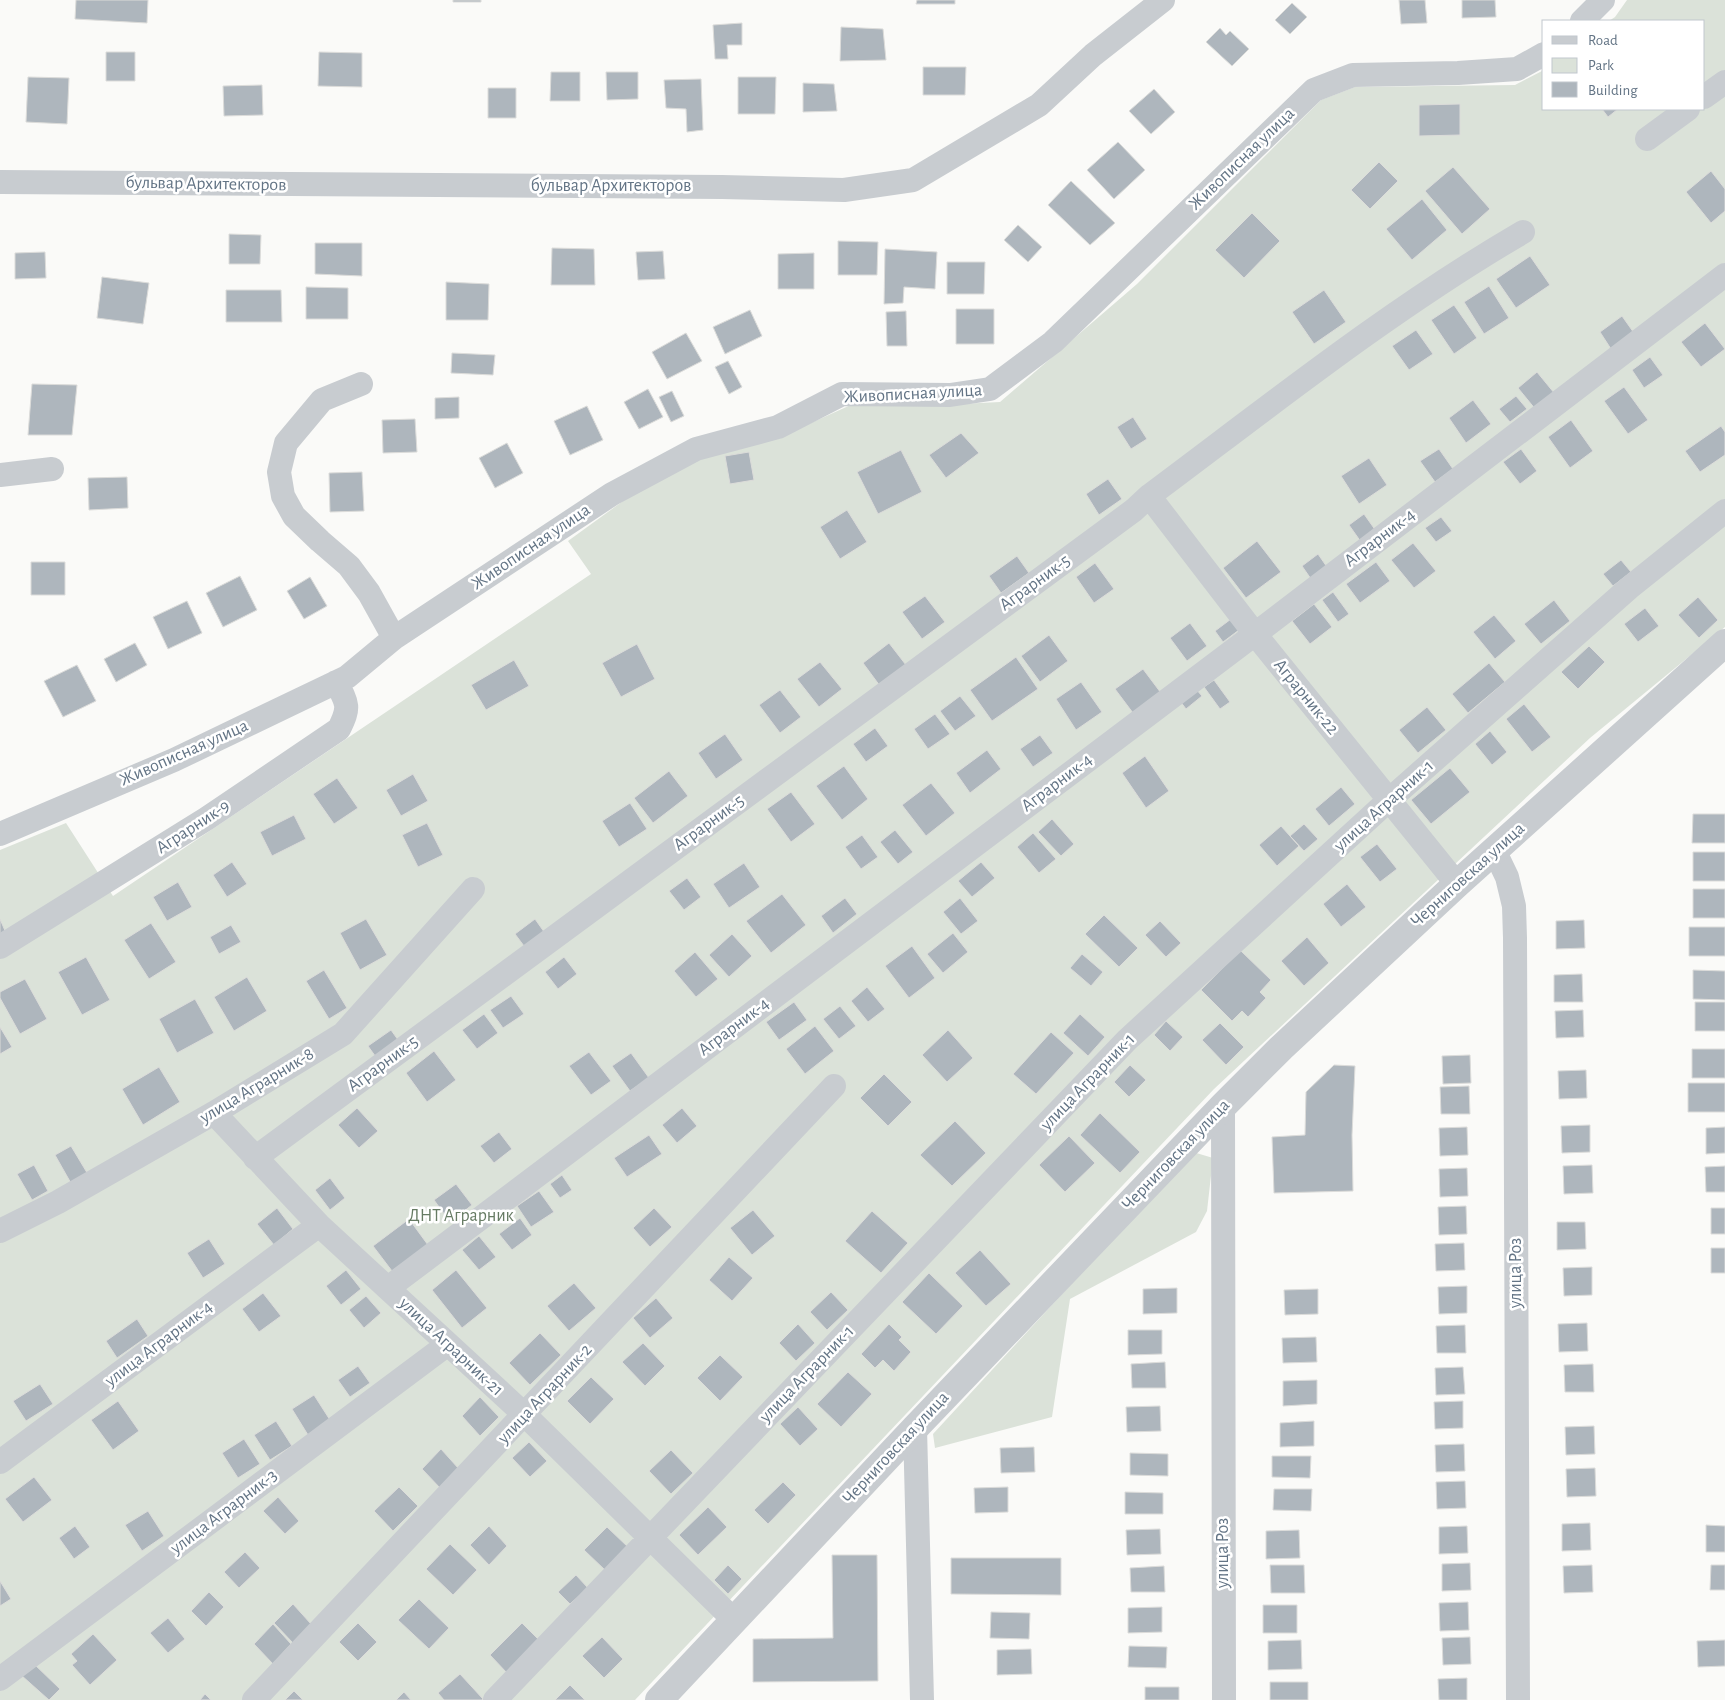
<svg xmlns="http://www.w3.org/2000/svg" width="1725" height="1700" font-family="'Alegreya Sans',sans-serif">
<style>
.green{fill:#dbe2d9}
.building{fill:#aeb6bd;stroke:#dcdcda}
.lines{fill:none;stroke-linecap:round;stroke-linejoin:round}
.minor{stroke:#c8ccd0;stroke-width:24}
.tertiary{stroke:#c8ccd0;stroke-width:28}
.labels{text-anchor:middle;dominant-baseline:central;stroke-width:5;stroke-linejoin:round;paint-order:stroke}
.street-label{font-size:18px;fill:#637485;stroke:#fff}
.park-label{font-size:18px;fill:#667b63;stroke:#fff}
</style>
<rect width="100%" height="100%" fill="#fafaf8"/>
<path class="green" d="M1627,0H1725V627L1590,738L1214,1089L635,1700H0V850L66,823L113,896L591,574L568,541L623,501L709,450L782,436L853,404L940,405L1000,402L1137,284L1321,100L1355,87L1515,85L1544,70V109H1704V21H1609L1615,17Z
M1193,1152L1213,1158L1207,1211L1196,1232L1070,1299L1052,1417L935,1448L933,1434Z"/>
<path class="building" d="M76,0H148L147,23L75,19Z
M453,0H481V2H453Z
M917,0H955V4H916Z
M1399,0H1425L1427,23L1401,24Z
M1462,0H1495L1496,17L1462,18Z
M1292,3L1307,17L1290,34L1275,20Z
M742,23V45H727L728,59H715L713,25Z
M841,27L883,29L886,60L840,61Z
M1220,28L1226,35L1230,31L1249,49L1232,66L1206,42Z
M106,52H135V81H106Z
M319,52L362,53V87L318,86Z
M923,67H966L965,95H923Z
M551,72H580V101H550Z
M606,72H638V99L607,100Z
M28,77L69,78L67,124L26,122Z
M738,77H776L775,114H738Z
M701,79L703,130L687,132L686,109L666,108L664,80Z
M803,83L834,84L837,111L803,112Z
M262,85L263,115L224,116L223,86Z
M488,88H516V118H488Z
M1154,89L1175,112L1151,134L1129,111Z
M1460,104V135L1419,136V105Z
M1602,109H1618L1608,117Z
M1118,142L1145,170L1114,199L1087,170Z
M1379,162L1398,181L1370,209L1351,190Z
M1453,167L1490,209L1462,234L1425,191Z
M1711,171L1725,189V211L1711,223L1686,192Z
M1071,181L1115,223L1090,245L1048,205Z
M1422,199L1447,230L1412,260L1386,229Z
M1252,213L1280,241L1244,278L1215,250Z
M1018,225L1042,247L1028,262L1004,240Z
M229,234L261,235L260,264H229Z
M838,241L878,242L877,275H838Z
M315,243H362V276L315,274Z
M552,248L594,249L595,285H551Z
M885,249L937,252L935,289L904,287L903,303L884,304Z
M663,251L665,279L638,280L636,252Z
M45,252L46,278L15,279V253Z
M814,253V289H778V254Z
M1530,256L1550,285L1516,308L1496,279Z
M947,262H985L984,294H947Z
M102,277L149,283L143,324L97,318Z
M446,282L489,284L488,320H446Z
M1489,286L1509,318L1484,334L1464,302Z
M306,287L348,288V319H306Z
M226,290H281L282,322H226Z
M1324,290L1346,322L1314,344L1292,312Z
M1454,305L1477,338L1454,354L1431,320Z
M956,309H994V344H956Z
M750,310L762,336L725,354L713,327Z
M906,311L907,346H887L886,312Z
M1622,316L1634,333L1611,349L1600,332Z
M1705,323L1725,349L1701,367L1681,342Z
M1416,330L1433,354L1409,370L1392,346Z
M686,333L702,361L667,379L652,352Z
M452,353L495,355L493,375L451,373Z
M1650,357L1663,375L1644,388L1632,370Z
M728,361L742,387L729,394L715,367Z
M1537,372L1555,394L1536,410L1518,388Z
M32,384L77,385L72,435H28Z
M1624,387L1648,420L1628,434L1604,401Z
M648,389L663,417L639,429L624,402Z
M672,391L684,416L671,422L659,397Z
M1516,396L1527,409L1510,422L1499,409Z
M459,397V418L435,419V398Z
M1473,400L1491,424L1466,443L1449,418Z
M587,406L603,440L570,455L554,421Z
M1133,417L1147,439L1131,449L1117,427Z
M415,419L417,452L383,453L382,420Z
M1571,420L1593,451L1570,468L1548,437Z
M1721,426L1725,432V455L1700,472L1685,451Z
M961,433L979,453L946,478L929,455Z
M507,443L523,473L495,488L479,458Z
M1439,449L1453,469L1435,482L1420,461Z
M1521,449L1537,471L1520,484L1503,462Z
M901,450L922,492L878,514L857,472Z
M749,452L754,480L730,484L725,456Z
M1369,458L1387,485L1359,504L1341,476Z
M362,472L364,511L330,512L329,473Z
M127,477L128,508L89,510L88,478Z
M1108,479L1122,499L1099,515L1086,494Z
M847,510L867,542L840,559L820,527Z
M1364,514L1376,531L1361,542L1349,525Z
M1441,517L1452,531L1436,542L1425,528Z
M1257,541L1281,572L1246,598L1223,568Z
M1413,543L1436,571L1414,588L1391,560Z
M1318,554L1327,567L1311,579L1302,566Z
M1017,556L1029,573L1001,593L989,576Z
M1621,560L1631,572L1613,586L1603,574Z
M31,562H65V595H31Z
M1376,562L1390,581L1360,603L1346,584Z
M1095,563L1114,589L1094,603L1076,577Z
M240,576L257,610L223,627L206,593Z
M310,577L327,606L304,619L287,591Z
M1333,592L1349,614L1338,622L1322,600Z
M925,596L945,622L922,639L902,612Z
M1698,597L1718,620L1699,638L1678,615Z
M1554,600L1570,621L1541,644L1524,624Z
M187,601L202,633L168,649L153,617Z
M1314,604L1332,627L1310,644L1292,621Z
M1645,608L1659,626L1638,642L1624,624Z
M1494,615L1516,641L1495,659L1473,632Z
M1231,619L1239,630L1223,642L1215,631Z
M1190,623L1207,646L1187,661L1170,638Z
M1049,635L1068,661L1040,682L1021,656Z
M135,643L147,665L116,682L104,659Z
M889,643L906,665L880,686L863,663Z
M637,644L655,679L621,697L602,663Z
M1589,646L1605,662L1578,689L1561,672Z
M1016,657L1038,689L992,721L970,690Z
M514,660L529,686L486,710L471,685Z
M820,662L842,689L819,707L797,679Z
M1489,663L1505,682L1468,713L1452,694Z
M77,665L96,701L63,717L44,681Z
M1143,669L1161,693L1133,713L1115,689Z
M1214,680L1230,702L1220,709L1204,687Z
M1081,682L1102,712L1076,730L1056,699Z
M1196,689L1202,696L1186,709L1180,701Z
M780,690L801,717L780,733L759,705Z
M960,696L976,716L955,731L940,711Z
M1524,704L1551,737L1532,752L1506,719Z
M1427,707L1446,730L1418,753L1399,730Z
M935,714L950,734L928,749L914,729Z
M875,728L888,746L866,762L853,744Z
M1490,731L1507,752L1492,765L1475,744Z
M725,734L743,760L716,779L698,753Z
M1040,735L1053,753L1033,767L1020,749Z
M987,750L1001,769L970,793L956,773Z
M1145,756L1169,791L1146,808L1122,773Z
M844,766L868,799L842,820L816,786Z
M1450,768L1470,792L1431,824L1411,800Z
M669,771L688,796L653,823L634,798Z
M413,774L428,801L401,816L386,790Z
M337,778L358,808L334,824L313,794Z
M931,783L955,813L926,836L902,805Z
M1341,787L1355,804L1329,826L1315,809Z
M791,792L815,824L791,842L767,809Z
M630,803L647,829L619,847L602,821Z
M1693,814H1725V843H1692Z
M294,815L306,839L272,856L260,832Z
M1052,819L1074,844L1061,856L1038,832Z
M427,823L443,855L418,867L402,835Z
M1304,824L1318,839L1304,851L1290,836Z
M1281,826L1299,846L1277,866L1259,845Z
M895,830L913,852L898,864L880,842Z
M1033,833L1056,859L1039,873L1017,847Z
M862,835L878,857L861,869L845,847Z
M1377,844L1397,869L1380,882L1360,857Z
M1693,852H1725V881H1693Z
M232,862L247,884L227,897L213,875Z
M981,862L995,878L972,897L958,881Z
M744,863L760,887L729,908L713,884Z
M687,878L701,897L684,910L669,891Z
M178,882L192,907L167,921L153,897Z
M1347,884L1366,907L1341,927L1323,904Z
M1693,889H1725V918H1693Z
M782,894L806,925L771,953L746,921Z
M845,898L857,914L833,933L821,916Z
M960,898L978,921L961,934L943,912Z
M1104,915L1138,948L1119,967L1085,934Z
M0,919L6,933L0,935Z
M366,919L387,955L360,970L340,933Z
M535,919L547,936L527,950L515,934Z
M1584,920L1585,948L1556,949V921Z
M1160,921L1181,943L1166,957L1145,935Z
M151,923L176,962L149,979L124,940Z
M231,925L241,942L219,954L210,937Z
M1689,927H1725V956H1689Z
M953,933L968,952L943,973L927,954Z
M732,934L752,956L729,977L709,955Z
M1307,937L1329,963L1304,986L1281,961Z
M912,946L935,978L909,998L885,966Z
M1240,950L1271,980L1260,992L1266,998L1248,1017L1242,1011L1232,1021L1201,990Z
M695,952L718,979L696,997L674,971Z
M1082,954L1103,972L1091,986L1070,968Z
M86,957L110,1000L82,1015L58,972Z
M564,957L577,974L558,989L545,972Z
M324,970L347,1008L329,1019L306,981Z
M1693,970L1725,971V1000L1693,999Z
M1582,974L1583,1002H1554V975Z
M247,977L267,1011L234,1031L214,997Z
M25,979L47,1019L20,1034L0,998V992Z
M867,987L885,1009L868,1022L851,1001Z
M511,996L524,1014L503,1028L490,1010Z
M195,999L214,1033L177,1053L159,1019Z
M794,1002L807,1020L779,1040L766,1022Z
M1695,1002H1725V1031H1695Z
M840,1006L856,1026L839,1039L823,1019Z
M1583,1010L1584,1037L1556,1038L1555,1011Z
M484,1014L498,1033L477,1049L462,1030Z
M1080,1014L1105,1037L1088,1056L1063,1033Z
M1166,1021L1183,1037L1170,1051L1154,1035Z
M1220,1023L1244,1047L1226,1065L1202,1040Z
M815,1026L834,1051L805,1074L786,1049Z
M0,1027L12,1047L0,1054Z
M391,1030L401,1044L378,1060L368,1046Z
M948,1030L973,1058L947,1082L922,1055Z
M1051,1032L1074,1053L1036,1094L1013,1074Z
M1692,1049H1725V1078H1692Z
M434,1051L456,1080L427,1102L406,1073Z
M589,1052L611,1081L591,1095L569,1066Z
M631,1053L649,1078L630,1091L612,1066Z
M1470,1055L1471,1083L1443,1084L1442,1056Z
M1130,1065L1146,1080L1129,1097L1114,1082Z
M1334,1065L1355,1066L1352,1135L1353,1191L1274,1193L1272,1137L1305,1135L1306,1092Z
M159,1067L180,1102L143,1125L122,1089Z
M1586,1070L1587,1098L1559,1099L1558,1071Z
M884,1074L912,1102L888,1126L860,1098Z
M1688,1083H1725V1112H1688Z
M1469,1086L1470,1114H1441L1440,1087Z
M357,1108L378,1131L359,1148L338,1125Z
M682,1108L697,1126L677,1143L662,1125Z
M1100,1113L1140,1152L1120,1173L1080,1135Z
M955,1121L986,1153L952,1186L920,1155Z
M1590,1125V1152L1562,1153L1561,1126Z
M1467,1127L1468,1155L1440,1156L1439,1128Z
M1725,1127V1153L1706,1154V1128Z
M499,1132L512,1149L494,1163L480,1146Z
M649,1135L662,1154L627,1177L614,1158Z
M1069,1136L1095,1163L1065,1192L1039,1165Z
M71,1146L89,1176L72,1185L55,1155Z
M34,1165L48,1191L32,1200L17,1174Z
M1592,1165L1593,1193L1564,1194L1563,1166Z
M1725,1166V1192H1706L1705,1167Z
M1467,1168L1468,1196L1440,1197L1439,1169Z
M562,1175L572,1190L560,1198L550,1184Z
M330,1178L345,1198L330,1210L315,1190Z
M456,1184L472,1205L450,1222L434,1200Z
M539,1191L554,1212L531,1227L517,1206Z
M1466,1206L1467,1234L1439,1235L1438,1207Z
M277,1208L293,1229L274,1245L257,1224Z
M654,1208L672,1227L650,1247L633,1228Z
M1711,1208H1725V1234H1711Z
M753,1210L775,1236L752,1255L730,1228Z
M872,1211L908,1243L881,1273L845,1241Z
M520,1218L532,1235L512,1250L499,1234Z
M409,1219L428,1245L392,1271L373,1246Z
M1557,1222H1585L1586,1249L1557,1250Z
M479,1236L496,1257L479,1270L462,1250Z
M209,1239L225,1264L203,1278L187,1253Z
M1464,1243L1465,1270L1436,1271L1435,1244Z
M1711,1248H1725V1273H1711Z
M980,1250L1011,1284L986,1306L955,1273Z
M729,1257L753,1278L732,1301L709,1280Z
M1592,1267V1295L1564,1296L1563,1268Z
M346,1270L361,1289L341,1305L326,1286Z
M456,1270L487,1308L462,1328L432,1290Z
M929,1273L963,1306L936,1334L902,1302Z
M574,1283L596,1308L569,1331L547,1306Z
M1467,1286V1313L1439,1314L1438,1287Z
M1177,1288V1313L1143,1314V1289Z
M1318,1289V1314L1285,1315L1284,1290Z
M831,1292L848,1310L827,1330L810,1312Z
M263,1293L281,1316L259,1332L242,1309Z
M366,1296L381,1313L364,1328L349,1310Z
M656,1298L673,1318L650,1338L633,1318Z
M137,1319L148,1336L117,1358L106,1341Z
M1587,1323L1588,1351L1559,1352L1558,1324Z
M798,1324L815,1343L796,1361L779,1343Z
M889,1324L902,1337L899,1340L911,1352L894,1371L883,1360L875,1368L861,1354Z
M1465,1325L1466,1353H1437L1436,1326Z
M1128,1330H1162V1354L1128,1355Z
M540,1333L561,1355L530,1385L509,1363Z
M1316,1337L1317,1362L1283,1363L1282,1338Z
M643,1343L665,1366L645,1386L622,1362Z
M720,1355L743,1377L720,1401L697,1378Z
M1165,1362L1166,1388H1132L1131,1364Z
M1593,1364L1594,1392H1565L1564,1365Z
M358,1366L370,1383L350,1397L338,1380Z
M1463,1367L1465,1394L1436,1395L1435,1368Z
M848,1372L872,1394L841,1427L817,1404Z
M591,1377L614,1399L590,1424L567,1401Z
M1317,1380V1404L1283,1406V1381Z
M40,1384L53,1404L26,1421L13,1401Z
M314,1395L330,1420L308,1435L292,1409Z
M480,1397L499,1417L480,1436L462,1416Z
M118,1401L139,1431L113,1450L91,1420Z
M1463,1401V1428L1435,1429L1434,1402Z
M1160,1406L1161,1431L1127,1432L1126,1407Z
M798,1407L818,1429L800,1446L780,1424Z
M276,1421L292,1446L270,1460L254,1435Z
M1314,1421V1446L1280,1447V1423Z
M1594,1426L1595,1454L1566,1455L1565,1427Z
M244,1439L260,1464L238,1478L222,1453Z
M529,1442L547,1461L530,1477L512,1458Z
M1464,1444L1465,1471L1436,1472L1435,1445Z
M1034,1447L1035,1472L1001,1473L1000,1448Z
M441,1449L459,1469L441,1489L422,1469Z
M671,1450L693,1473L671,1494L649,1471Z
M1130,1453L1168,1454V1476L1130,1475Z
M1272,1456H1311L1310,1478L1272,1477Z
M1595,1468L1596,1496L1567,1497L1566,1469Z
M34,1477L52,1500L23,1522L5,1499Z
M1465,1481L1466,1508L1437,1509L1436,1482Z
M783,1482L796,1495L768,1524L754,1510Z
M399,1487L418,1506L393,1531L374,1511Z
M1008,1487V1512L975,1513L974,1488Z
M1274,1489H1312L1311,1511L1273,1510Z
M1125,1492L1163,1493V1514H1125Z
M278,1497L299,1521L285,1534L263,1511Z
M708,1507L727,1527L698,1555L679,1535Z
M148,1511L164,1536L142,1551L125,1525Z
M1590,1523L1591,1550L1562,1551V1524Z
M1706,1525L1725,1526V1552H1706Z
M75,1526L90,1547L74,1559L59,1538Z
M489,1526L507,1546L489,1565L470,1545Z
M1467,1526L1468,1553L1439,1554V1527Z
M607,1527L629,1548L606,1571L584,1550Z
M1160,1529L1161,1554L1127,1555L1126,1530Z
M1299,1530L1300,1558L1266,1559V1531Z
M450,1544L477,1570L453,1595L426,1569Z
M245,1552L260,1568L239,1588L224,1572Z
M832,1555H877L878,1681L753,1682V1639L833,1638Z
M951,1558H1061V1595L951,1594Z
M1470,1563L1471,1590L1442,1591V1564Z
M728,1565L742,1579L728,1594L714,1580Z
M1270,1565H1304L1305,1593H1271Z
M1592,1565L1593,1592L1564,1593L1563,1566Z
M1711,1565H1725V1590H1710Z
M1164,1566L1165,1592H1131L1130,1568Z
M576,1575L588,1588L570,1604L558,1592Z
M0,1581L11,1599L0,1606Z
M209,1592L224,1607L206,1626L191,1611Z
M419,1599L449,1628L429,1649L398,1620Z
M1468,1602L1469,1630L1440,1631L1439,1603Z
M293,1604L311,1624L293,1643L274,1623Z
M1263,1605H1297V1633H1263Z
M1162,1607V1632L1128,1633V1608Z
M991,1612L1030,1613L1029,1639L990,1638Z
M168,1618L185,1639L168,1653L150,1633Z
M358,1623L377,1642L358,1661L339,1642Z
M522,1623L539,1640L507,1673L490,1655Z
M273,1624L291,1644L273,1664L254,1644Z
M93,1634L117,1660L90,1685L72,1665L77,1661L71,1654Z
M602,1637L623,1659L604,1678L582,1656Z
M1470,1637L1471,1664L1443,1665L1442,1638Z
M1301,1640L1302,1669L1268,1670V1641Z
M1725,1640V1666L1698,1667L1697,1641Z
M1129,1646L1167,1647L1166,1668L1128,1667Z
M1031,1649L1032,1674L997,1675V1650Z
M32,1662L60,1689L49,1700L21,1675Z
M460,1674L483,1699L482,1700H444L438,1693Z
M1467,1678V1700H1439L1438,1679Z
M1270,1682H1308V1700H1270Z
M570,1685L585,1700H555Z
M1145,1687H1179V1700H1145Z
M294,1691L303,1700H285Z
M404,1692L411,1700H396Z
M205,1694L211,1700H200Z"/>
<g class="lines">
<path class="minor" d="M1582,21L1603,0
M1704,97L1725,82
M1647,139L1688,109
M0,182L722,187L844,190L913,180L1039,105L1093,55L1163,0
M361,384L322,400L286,443L279,472L283,496L294,516L320,541L349,566L369,593L394,638
M0,475L52,469
M1149,496C1271,405 1391,309 1523,232
M0,834L174,760L347,677L394,638L612,494L696,449L778,427L842,394L950,395L990,389L1053,342L1314,90L1353,75L1458,73L1517,69L1544,54
M1494,850L1507,877L1514,906L1515,938L1518,1700
M0,947L206,819L339,729C350,707 348,704 336,682
M1223,1106L1224,1700
M214,1113L319,1225L525,1415L734,1620
M255,1158L1134,510L1149,496L1255,634L1457,884
M0,1231L58,1202L214,1113L343,1034L473,889
M388,1288L1255,634L1725,275
M915,1428L922,1700
M0,1462L319,1225
M0,1679L448,1344
M254,1700L834,1086
M495,1700L1127,1040L1389,800L1629,588L1725,511"/>
<path class="tertiary" d="M659,1700L915,1428L1223,1106L1281,1048L1457,884L1725,643"/>
</g>
<g class="labels">
<g class="street-label">
<text transform="translate(1242 159) rotate(-44)">Живописная улица</text>
<text transform="translate(206 184) rotate(1)">бульвар Архитекторов</text>
<text x="611" y="186">бульвар Архитекторов</text>
<text transform="translate(913 394) rotate(-3)">Живописная улица</text>
<text transform="translate(1380 538) rotate(-37)">Аграрник-4</text>
<text transform="translate(531 547) rotate(-34)">Живописная улица</text>
<text transform="translate(1035 583) rotate(-36)">Аграрник-5</text>
<text transform="translate(1306 697) rotate(51)">Аграрник-22</text>
<text transform="translate(184 753) rotate(-24)">Живописная улица</text>
<text transform="translate(1057 783) rotate(-37)">Аграрник-4</text>
<text transform="translate(1384 806) rotate(-42)">улица Аграрник-1</text>
<text transform="translate(709 823) rotate(-36)">Аграрник-5</text>
<text transform="translate(193 827) rotate(-33)">Аграрник-9</text>
<text transform="translate(1468 875) rotate(-42)">Черниговская улица</text>
<text transform="translate(734 1027) rotate(-37)">Аграрник-4</text>
<text transform="translate(383 1064) rotate(-36)">Аграрник-5</text>
<text transform="translate(1088 1082) rotate(-46)">улица Аграрник-1</text>
<text transform="translate(257 1086) rotate(-31)">улица Аграрник-8</text>
<text transform="translate(1176 1155) rotate(-46)">Черниговская улица</text>
<text transform="translate(1516 1273) rotate(-90)">улица Роз</text>
<text transform="translate(159 1344) rotate(-37)">улица Аграрник-4</text>
<text transform="translate(451 1347) rotate(43)">улица Аграрник-21</text>
<text transform="translate(807 1374) rotate(-46)">улица Аграрник-1</text>
<text transform="translate(545 1394) rotate(-47)">улица Аграрник-2</text>
<text transform="translate(896 1448) rotate(-47)">Черниговская улица</text>
<text transform="translate(224 1512) rotate(-37)">улица Аграрник-3</text>
<text transform="translate(1223 1553) rotate(-90)">улица Роз</text>
</g>
<g class="park-label">
<text x="461" y="1216">ДНТ Аграрник</text>
</g>
</g>
<rect x="1542" y="20" width="162" height="90" fill="#ffffff" stroke="#c1c7ce"/>
<rect x="1552" y="36" width="25" height="8" fill="#c8ccd0" stroke="#c1c7ce"/>
<text x="1588" y="45" font-size="15" fill="#637485">Road</text>
<rect x="1552" y="58" width="25" height="15" fill="#dbe2d9" stroke="#c1c7ce"/>
<text x="1588" y="70" font-size="15" fill="#637485">Park</text>
<rect x="1552" y="82" width="25" height="15" fill="#aeb6bd" stroke="#c1c7ce"/>
<text x="1588" y="95" font-size="15" fill="#637485">Building</text>
</svg>
